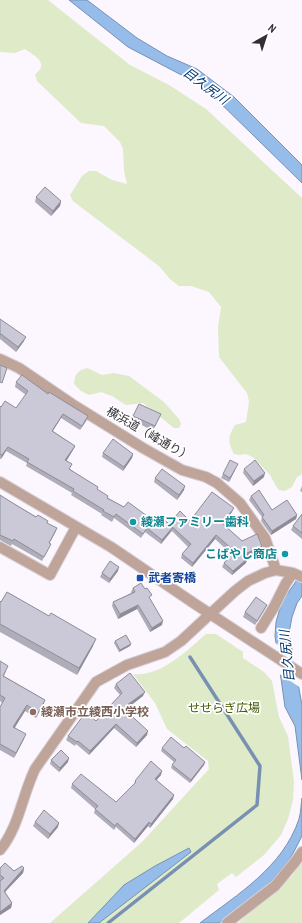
<svg xmlns="http://www.w3.org/2000/svg" width="302" height="923" font-family="'Archivo Narrow','Noto Sans JP',sans-serif">
<style>
.green{fill:#deeac8}
.water{fill:#96bcea;stroke:#7891b3}
.pier{fill:#fcf6ff}
.lines{fill:none;stroke-linecap:round;stroke-linejoin:round}
.stream{stroke:#7891b3;stroke-width:3.5}
.minor-casing{stroke:#d8d2da;stroke-width:12}
.minor{stroke:#bfa49a;stroke-width:10}
.wall{fill:#afadba}
.shaded-wall{fill:#8e8d97}
.building{fill:#cbc9d8;stroke:#8e8d97}
.culture-dot{fill:#0f9aa8;stroke:#fff;stroke-width:1.5}
.transit-dot{fill:#1a4fb4;stroke:#fff;stroke-width:1.5}
.education-dot{fill:#8d6e63;stroke:#fff;stroke-width:1.5}
.labels{text-anchor:middle;dominant-baseline:central;stroke-width:3.5;stroke-linejoin:round;paint-order:stroke}
.street-label{font-size:12px;fill:#322e33;stroke:#fff}
.culture-label{font-size:12px;font-weight:bold;fill:#0d838f;stroke:#fff;text-anchor:start}
.transit-label{font-size:12px;font-weight:bold;fill:#164399;stroke:#fff;text-anchor:start}
.park-label{font-size:12px;fill:#445900;stroke:#fff}
.education-label{font-size:12px;font-weight:bold;fill:#785e54;stroke:#fff;text-anchor:start}
.water-label{font-size:13px;font-style:italic;fill:#053c73;stroke:#fff}
</style>
<rect width="100%" height="100%" fill="#fcf6ff"/>
<path class="green" d="M0,0H48L130,65L169,85L206,109L302,198V474L297,477L292,487L285,491L279,490L276,486L270,475L254,458L246,454L239,455L234,454C227,441 228,437 235,425L246,422L248,409L249,401L247,393L219,357L218,327L221,307L209,292L191,286H179L170,279L159,266L86,211L73,201L70,195L82,176L89,171H96L112,180L127,184L124,171L123,149L120,142L104,126L81,123L37,81L35,75C37,72 41,70 41,67C43,59 30,53 25,49L15,53L0,52Z
M87,368L102,375L114,373L129,376L164,402L179,419L181,424L179,428H174L143,403L126,405L112,396L101,392L89,395L81,391L74,384C75,374 77,371 87,368Z
M206,634H216L243,652V658L264,672L272,681L279,717L288,736L294,782L293,800L288,819L281,835L264,855L236,877L232,873L217,884L219,890L179,923H50L142,842L209,769L208,761L167,729L155,703L133,674C160,677 187,651 206,634Z
M302,860V923H238L292,876Z"/>
<path class="water" d="M69,0H87L137,38L167,56L197,69L234,97L302,165V183L210,93L191,80L128,47Z
M302,573V596L297,603L292,617L289,633L302,705V780L295,726L285,707L275,636L276,622L282,601Z
M302,798V836L290,859L270,883L219,923H200C238,894 283,867 299,819C301,812 301,804 302,798Z
M189,848L191,852L99,923H88L124,885L155,866Z"/>
<path class="pier" d="M274,642L295,656L301,688L278,673Z"/>
<g class="lines">
<path class="stream" d="M108,923L257,805L260,766L190,657"/>
<defs>
<path id="minor" d="M0,359L19,368L72,404L143,448L182,470L206,477L217,483L240,503L265,538L276,570
M0,482L111,547L195,604L302,674
M0,547L50,575L76,527
M261,628L274,607L286,583L293,573
M0,850C19,827 22,796 35,769L96,682L127,665L165,652L181,641L235,591L248,581L265,573L276,570L293,573L302,577
M227,923L275,886L295,862L302,852"/>
</defs>
<use href="#minor" class="minor-casing"/>
<use href="#minor" class="minor"/>
</g>
<path class="wall" d="M36,197L61,201L60,206L51,216L35,202Z
M0,319L24,341L16,352L0,339Z
M16,382L48,394L88,416L86,421L80,430L61,418L53,431L75,446L73,450L66,461L70,469L97,489L108,498L124,507L158,524H169L190,521L232,512L223,524L242,541L262,546L261,550L245,557L247,559L246,563L232,575L222,567L224,563L228,559L227,557L228,553L229,552L215,539L192,567L181,558L182,554L188,547L172,531L161,544L145,532L141,538L114,518L112,522L101,515L102,514L71,495L72,493L26,466L27,463L6,451L1,459H0V406L1,407L16,408L26,395L15,387Z
M133,416L159,418L153,431L132,420Z
M103,453L133,454L132,458L123,471L102,457Z
M236,468L229,482L221,478L223,474Z
M244,469L264,477L253,486L243,473Z
M155,478L184,490L177,500L154,482Z
M302,486V492L300,491Z
M0,495L11,502L47,523L55,533L49,543V548L42,561L12,544L11,546L0,540Z
M251,496L272,510L297,515L296,519L271,535L261,521L262,517L249,500Z
M302,514V539L291,530L293,526Z
M118,571L109,583L100,577L102,573Z
M133,588L150,599L162,625L150,632L137,609L118,619L112,606L113,602L131,593V592Z
M0,601L93,646L77,675L0,632Z
M267,605L265,609L255,625L243,617L245,612Z
M115,641L131,644L130,646L119,652L114,643Z
M0,661L6,671L4,676L45,700L43,705L36,718L25,711L15,727L24,739L14,758L0,750V707L2,703L0,701Z
M116,684L143,696L125,710L147,735L136,747L114,728L89,755L76,744L75,746L66,740L68,736L96,721L120,695L114,688Z
M162,748H184L205,762L204,765L190,783L171,768L172,765L174,762L161,751Z
M51,760L68,762L59,772L50,764Z
M161,775L156,780L173,799L150,828L148,826L134,843L116,827L114,830L94,813L95,809L71,788L72,784L116,802L134,784L135,781Z
M35,822L58,827L48,839L33,826Z
M5,863L14,871L22,866L24,868L23,873L5,892L12,903L11,908L0,915V868Z"/>
<path class="shaded-wall" d="M61,201L60,206L51,216L53,211Z
M26,337L24,341L16,352L18,347Z
M63,414L61,418L50,435L52,431Z
M88,416L86,421L80,430L82,426Z
M75,446L73,450L64,465L65,460Z
M8,447L6,451L1,459L2,455Z
M133,454L132,458L123,471L124,467Z
M238,464L229,482L230,478Z
M265,473L264,477L253,486L254,481Z
M185,486L184,490L177,500L179,495Z
M234,508L232,512L221,527L222,523Z
M297,515L296,519L271,535L272,531Z
M173,527L171,531L161,544L162,540Z
M57,528L55,533L47,547L49,543Z
M216,535L215,539L192,567L193,563Z
M262,546L261,550L242,559L243,555Z
M247,559L246,563L232,575L233,571Z
M119,567L118,571L109,583L110,579Z
M138,605L137,609L118,619L120,614Z
M163,621L162,625L150,632L152,628Z
M96,639L93,646L77,675L79,668Z
M131,644L130,646L119,652L120,650Z
M145,692L143,696L122,712L123,708Z
M45,700L43,705L36,718L38,713Z
M27,705L25,711L12,732L13,727Z
M116,724L114,728L89,755L90,751Z
M148,731L147,735L136,747L137,743Z
M26,734L24,739L14,758L16,753Z
M69,758L68,762L59,772L60,768Z
M205,762L204,765L190,783L191,780Z
M162,771L161,775L154,783L155,779Z
M174,795L173,799L150,828L151,824Z
M149,822L148,826L134,843L135,839Z
M59,823L58,827L48,839L50,834Z
M24,868L23,873L2,895L4,891Z
M12,903L11,908L0,915V912Z"/>
<path class="building" d="M45,187L61,201L53,211L36,197Z
M0,319L26,337L18,347L1,334L0,335Z
M0,365L7,368L2,383L0,382Z
M22,375L48,394L49,392L88,416L82,426L63,414L52,431L75,446L65,460L72,464L69,469L98,487L97,489L108,496L107,498L124,507L128,502L158,524L162,518L173,527L162,540L147,528L143,534L116,514L114,517L103,511L104,510L73,491L74,489L27,462L29,459L8,447L2,455L0,454V406L1,407L5,401L16,408L28,391L16,382Z
M139,404L161,414L155,426L133,416Z
M113,439L133,454L124,467L103,453Z
M230,460L238,464L230,478L223,474Z
M255,460L265,473L254,481L244,469Z
M162,469L185,486L179,495L155,478Z
M259,490L272,510L287,500L297,515L272,531L262,517L264,515L251,496Z
M212,492L234,508L222,523L242,541L257,534L262,546L243,555L247,559L233,571L224,563L230,556L228,553L232,549L216,535L193,563L182,554L191,544L169,524L180,511L190,521Z
M0,495L11,502L36,517L38,515L48,521L47,523L57,528L49,543L51,544L44,557L14,539L13,541L0,535Z
M302,514V533L293,526Z
M110,561L119,567L110,579L102,573Z
M141,583L145,589L147,588L152,595L149,597L163,621L152,628L138,605L120,614L113,602L135,592L133,588Z
M7,592L49,616L51,613L96,639L79,668L0,624V601L1,602Z
M256,597L267,605L257,621L245,612Z
M126,635L131,644L120,650L115,641Z
M0,661L8,666L3,676L45,700L38,713L27,705L13,727L26,734L16,753L0,744V707L5,698L0,695Z
M130,673L145,692L123,708L148,731L137,743L116,724L90,751L78,741L77,742L68,736L86,712L96,721L122,693L116,684Z
M171,737L184,748L186,746L205,762L191,780L172,765L176,760L162,748Z
M61,750L69,758L60,768L51,760Z
M151,761L162,771L155,779L174,795L151,824L149,822L135,839L117,823L115,826L95,809L98,806L72,784L81,774L116,802L136,782L135,781Z
M44,810L59,823L50,834L35,822Z
M5,863L14,871L22,866L24,868L4,891L12,903L0,912V881L4,878L0,875V868Z"/>
<g class="culture-dot">
<circle cx="133" cy="522" r="4"/>
<circle cx="285" cy="554" r="4"/>
</g>
<rect class="transit-dot" x="136" y="574" width="8" height="8" rx="2"/>
<circle class="education-dot" cx="33" cy="712" r="4"/>
<g class="labels">
<g class="street-label">
<text transform="translate(149 434) rotate(30)">横浜道（峰通り）</text>
</g>
<g class="culture-label">
<text x="141" y="522">綾瀬ファミリー歯科</text>
<text x="277" y="554" text-anchor="end">こばやし商店</text>
</g>
<g class="transit-label">
<text x="148" y="578">武者寄橋</text>
</g>
<g class="park-label">
<text x="224" y="708">せせらぎ広場</text>
</g>
<g class="education-label">
<text x="41" y="712">綾瀬市立綾西小学校</text>
</g>
<g class="water-label">
<text transform="translate(206 86) rotate(36)">目久尻川</text>
<text transform="translate(287 656) rotate(-96)">目久尻川</text>
</g>
</g>
<g transform="translate(266 36) rotate(39)" stroke="#ffffff" stroke-width="3" paint-order="stroke">
<path d="M0-3L7 15L0 10L-7 15Z" fill="#322e33"/>
<text y="-6" font-size="11" font-weight="bold" text-anchor="middle" fill="#322e33">N</text>
</g>
</svg>
